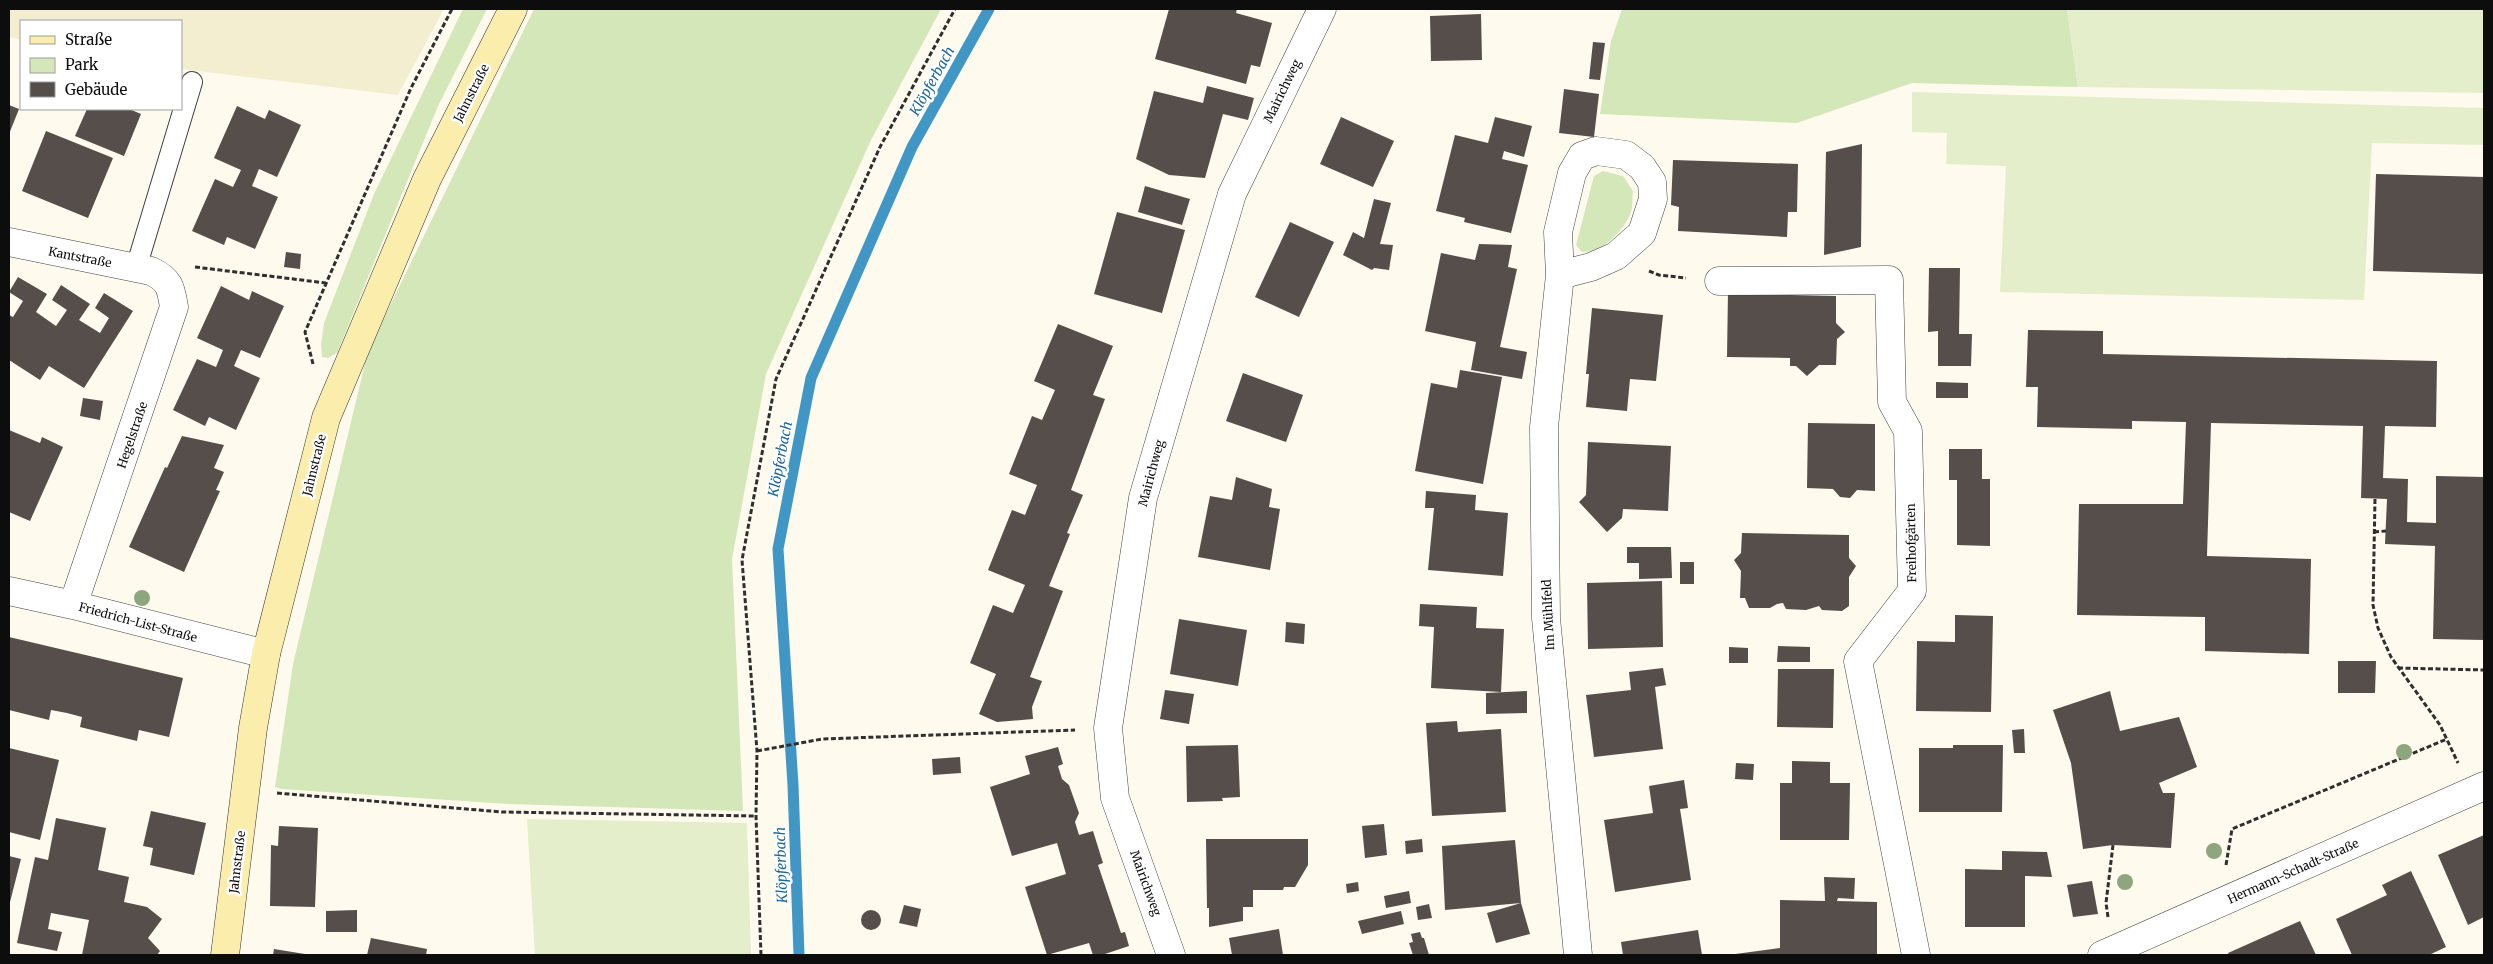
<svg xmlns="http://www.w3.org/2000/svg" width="2493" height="964" font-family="Merriweather,serif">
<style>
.farmland{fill:#f3eecf}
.green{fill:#d3e7b9}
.pitch{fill:#e4eeca}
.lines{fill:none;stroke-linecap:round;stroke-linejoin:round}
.stream{stroke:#4097c6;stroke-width:11}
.building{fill:#554e4a}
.lane-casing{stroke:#404040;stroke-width:22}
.street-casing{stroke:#404040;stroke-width:29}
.secondary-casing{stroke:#2f2f2f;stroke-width:29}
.path{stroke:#2f2f2f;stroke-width:3;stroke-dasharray:5 2.5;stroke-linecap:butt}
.lane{stroke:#fff;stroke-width:20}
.street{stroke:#fff;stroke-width:28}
.secondary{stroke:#fbeeac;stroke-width:28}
.tree{fill:#8da67d}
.labels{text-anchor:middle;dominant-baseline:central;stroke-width:5;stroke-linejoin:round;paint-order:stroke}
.street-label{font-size:12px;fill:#0d0d0d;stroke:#fff}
.water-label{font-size:14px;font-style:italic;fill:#1d6898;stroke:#fff}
</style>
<rect width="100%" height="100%" fill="#fefaee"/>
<path class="farmland" d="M9,9H444L398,95L181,69V21H21V40L9,37Z"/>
<path class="green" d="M463,9H487L438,106L337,353L328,358L322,357L321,345L324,323L374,194Z
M534,9H941L871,140L766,374L732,559L743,811L509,804L281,789L275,787L293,664L368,351Z
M1622,9H2067L2078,87L1912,83L1797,123L1600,114L1611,41Z
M1603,171L1623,176L1633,191C1632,199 1633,209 1630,215C1620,234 1603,252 1582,252L1576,245L1594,176Z"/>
<path class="pitch" d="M2067,9H2484V93L2078,87Z
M1912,92L2484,108V145L2372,143L2364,300L2000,292L2006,166L1946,164L1947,133L1912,132Z
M527,819L747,823L751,955H535Z"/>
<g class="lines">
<path class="stream" d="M799,955L793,785L778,549L811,378L912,147L989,9"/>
</g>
<path class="building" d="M1169,9H1237L1236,13L1272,23L1260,67L1251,65L1246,84L1155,59Z
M1481,14L1482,60L1431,61L1430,16Z
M1593,42L1605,43L1600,80L1589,79Z
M1207,86L1254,98L1248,120L1223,114L1205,178L1169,175L1136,159L1154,91L1203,103Z
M1564,89L1599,94L1594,137L1559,133Z
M9,105L19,109L9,134Z
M237,106L265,119L269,110L301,125L277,177L259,169L252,186L278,197L255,249L227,237L224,245L192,231L215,179L233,187L241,170L214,158Z
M87,109H129L141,114L124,156L75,136Z
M1341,117L1394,141L1373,187L1320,164Z
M1495,117L1532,126L1524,157L1504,151L1502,159L1528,165L1511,233L1464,222L1465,218L1436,211L1455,135L1488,143Z
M46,131L113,158L88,218L22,191Z
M1862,144L1861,247L1824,255L1826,152Z
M1673,160L1798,164L1797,212H1788L1787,237L1678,231L1679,207L1671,205Z
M2376,174L2484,177V274L2373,271Z
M1145,186L1190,199L1182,225L1138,212Z
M1374,199L1391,203L1380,244L1393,245L1389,270L1374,268L1372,270L1343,255L1353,232L1364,238Z
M1117,212L1185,230L1162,313L1094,294Z
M1290,222L1334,242L1299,317L1255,297Z
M1479,244L1512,245L1508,267L1517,269L1500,347L1527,352L1522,379L1471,370L1476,342L1425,331L1441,253L1475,260Z
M286,252L301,254L300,269L284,267Z
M1929,268H1960L1959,334H1972L1971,366H1938V331L1928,332Z
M18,277L47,294L36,312L56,326L67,310L52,300L61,285L90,304L79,320L100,333L109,318L95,308L104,293L133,311L84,388L49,366L40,380L9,360V315L13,317L23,301L9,292Z
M221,286L249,300L252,291L284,306L260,358L241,350L234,366L260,378L236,430L209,417L205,426L173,410L197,359L216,367L223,350L197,338Z
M1728,291L1790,292V295L1836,296V323L1845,332L1837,339L1836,365H1819L1807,376L1796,366H1790V358L1727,357Z
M1592,308L1663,315L1656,381L1630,379L1627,411L1586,407L1589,374H1586Z
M1058,324L1113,346L1093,395L1105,399L1071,490L1083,495L1067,533L1070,534L1049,586L1063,591L1030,677L1042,681L1032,707L1033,719L997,722L979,714L996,674L970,663L993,605L1013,613L1025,585L988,570L1012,510L1025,515L1037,485L1009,474L1032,416L1042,420L1055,390L1034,381Z
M2028,330L2103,331V354L2437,361L2436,427L2385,426L2383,478L2408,479L2407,522L2436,523V476L2484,477V640L2433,639L2435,546L2385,544L2387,499L2361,498L2363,426L2211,423L2207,556L2311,559L2309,654L2205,651V617L2077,615L2079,504H2183L2186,422L2132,421V429L2037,427L2038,387H2026Z
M1460,370L1502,377L1483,484L1415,471L1431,383L1457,388Z
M1243,373L1303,395L1286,442L1226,421Z
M1936,382L1968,383V398H1936Z
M83,398L103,401L100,420L80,416Z
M1808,423L1875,424V491L1857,490L1850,498L1840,497L1833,489L1807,488Z
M9,430L40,443L42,437L63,447L30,521L9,512Z
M182,436L224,445L214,468L224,472L216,490L220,491L184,572L129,547L165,467L167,468Z
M1588,442L1671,446L1668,511L1623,509L1622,518L1607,532L1579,502L1586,495Z
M1949,449H1982V479H1990V546L1957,545V480H1949Z
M1236,477L1272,489L1269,507L1280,509L1270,570L1198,557L1210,496L1232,500Z
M1426,491L1476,495L1475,510L1508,513L1503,576L1428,570L1434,508H1425Z
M1742,533L1849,535V558L1856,566L1849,577V606L1842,611L1822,610L1819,606L1806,610L1786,609L1783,603L1777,604L1770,608H1749L1745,598H1740L1741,571L1734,560L1741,553Z
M1627,547H1671L1672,578L1639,579V563H1627Z
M1680,562H1694V584H1680Z
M1662,581L1663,647L1588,649L1587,583Z
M1420,604L1477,607L1476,628L1504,629L1501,692L1431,688L1434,627L1419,626Z
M1955,615L1993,616L1991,712L1916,711L1917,641L1955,642Z
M1179,619L1247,630L1238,686L1170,674Z
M1286,622L1305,624L1304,644L1285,642Z
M9,637L183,678L169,737L139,730L137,741L80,727L82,717L67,713L51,710L49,720L9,710Z
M1778,646L1810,647V662H1777Z
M1729,647L1748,648V663H1729Z
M2338,661H2376L2375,693H2338Z
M1663,668L1666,685L1655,687L1663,749L1594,757L1586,695L1631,690L1629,672Z
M1778,669H1834L1833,728L1777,727Z
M1165,690L1194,694L1189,724L1160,719Z
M1527,691V713L1486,714V693Z
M2110,691L2120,731L2179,717L2197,767L2159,783L2163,793H2175L2171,848L2113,845L2083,849L2071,763L2053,710Z
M1457,721L1458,732L1501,729L1506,812L1432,816L1426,723Z
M2024,729L2025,753H2014L2012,730Z
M1238,745L1240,797L1222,798L1223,801L1187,802L1186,746Z
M1953,745H2003L2002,812H1919V748H1953Z
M1058,747L1063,764L1058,766L1062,779L1069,785L1079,813L1075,822L1079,835L1093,831L1103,863L1098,865L1121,933L1125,932L1129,946L1102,955H1093L1089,943L1047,955L1025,887L1066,874L1057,843L1012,856L990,787L1030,774L1025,756Z
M9,748L59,760L40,840L9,832Z
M960,757L961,773L933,775L932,759Z
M1792,761L1830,762V783H1850L1849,840H1780V783H1792Z
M1736,763L1754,764L1753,780L1735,779Z
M1684,780L1688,808L1680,809L1691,880L1615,892L1604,820L1653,813L1649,786Z
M151,811L206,823L194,875L150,865L153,848L143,846Z
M56,818L106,828L98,870L129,877L124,902L147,907L162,919L148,938L160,951L157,955H82L89,920L51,913L48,929L62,932L57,951L17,943L35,857L48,860Z
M1384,824L1387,855L1365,858L1362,826Z
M279,826L318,828L315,907L270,906L271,845L278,846Z
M2484,835V917L2468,925L2438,855Z
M1206,839H1308V865L1295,887H1284L1283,890H1253V907H1243V921L1209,927V908H1207Z
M1422,839L1423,852L1406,854L1405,841Z
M1515,840L1521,903L1445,910L1442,846Z
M2002,851L2047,852L2052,877L2025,876V927H1965V869L2002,870Z
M9,856L21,859L9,906Z
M2411,871L2446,947L2429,955H2352L2336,919L2387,895L2382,885Z
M1824,877L1855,878L1854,899L1838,898L1837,901L1877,902V955H1728L1780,948V900L1825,901Z
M2092,881L2098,914L2073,917L2067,885Z
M1358,882L1359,891L1347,893L1346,884Z
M1409,891L1411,903L1386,908L1384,896Z
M1521,903L1530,934L1496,943L1487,913Z
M1429,904L1432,918L1418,920L1416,907Z
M904,905L921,909L917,927L899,923Z
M357,910V932H326V911Z
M861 920a10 10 0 1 1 20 0a10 10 0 1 1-20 0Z
M1401,911L1404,924L1362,934L1358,921Z
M2300,921L2316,955H2229L2228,953Z
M1279,929L1283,955H1232L1229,938Z
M1698,930L1702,955H1623L1621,942Z
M1420,932L1422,938H1424L1429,955H1413L1409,943L1413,942L1411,934Z
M371,938L427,949L426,955H367Z
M274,949L305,954V955H273Z"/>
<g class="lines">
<defs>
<path id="lane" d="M136,268L192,82"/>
<path id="street" d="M9,242L151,271C170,280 171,288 174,307L73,605
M1560,275L1591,267L1616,256L1642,233L1653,199L1652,182L1642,167L1626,155L1596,151L1582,156L1572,173L1558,232L1560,275L1544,427L1546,618L1578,955
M1719,281L1889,280L1892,402L1908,431L1912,591L1858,661L1916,955
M9,591L73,605L266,654
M1171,955L1115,798L1108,728L1143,498L1232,194L1322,9
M2102,955L2484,786"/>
<path id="secondary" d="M225,955L253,728L266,654L326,418L427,179L513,9"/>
</defs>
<use href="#lane" class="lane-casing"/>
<use href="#street" class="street-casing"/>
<use href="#secondary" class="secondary-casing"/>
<path class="path" d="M195,267L326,283
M1649,271L1659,275L1686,278
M313,364L305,332L411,88L452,9
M2375,499L2373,605L2378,628L2391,657L2440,725L2458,763
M2374,532L2386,531
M2398,668L2484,670
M757,751L822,739L1075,730
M277,793L502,812L756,816
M2226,865L2232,829L2447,739
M2108,917L2106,903L2113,845
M761,955L756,816L757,751L742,560L776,379L880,147L955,9"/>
<use href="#lane" class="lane"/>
<use href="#street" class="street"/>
<use href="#secondary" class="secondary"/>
</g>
<g class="tree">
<circle cx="142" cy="598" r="8"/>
<circle cx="2404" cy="752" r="8"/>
<circle cx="2214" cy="851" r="8"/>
<circle cx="2125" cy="882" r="8"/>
</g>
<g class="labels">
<g class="street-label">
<text transform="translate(1282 91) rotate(-64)">Mairichweg</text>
<text transform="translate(471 93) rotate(-63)">Jahnstraße</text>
<text transform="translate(80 257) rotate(11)">Kantstraße</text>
<text transform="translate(132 435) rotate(-71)">Hegelstraße</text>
<text transform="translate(314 465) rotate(-76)">Jahnstraße</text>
<text transform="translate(1151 473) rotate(-75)">Mairichweg</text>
<text transform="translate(1911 543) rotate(-91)">Freihofgärten</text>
<text transform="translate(1548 615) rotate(-93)">Im Mühlfeld</text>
<text transform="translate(138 622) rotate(15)">Friedrich-List-Straße</text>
<text transform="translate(237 862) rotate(-83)">Jahnstraße</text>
<text transform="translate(2293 871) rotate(-24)">Hermann-Schadt-Straße</text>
<text transform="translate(1146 883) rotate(70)">Mairichweg</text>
</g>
<g class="water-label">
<text transform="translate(932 81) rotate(-61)">Klöpferbach</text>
<text transform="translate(780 459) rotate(-79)">Klöpferbach</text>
<text transform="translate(781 865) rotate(-92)">Klöpferbach</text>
</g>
</g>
<rect width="2493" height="964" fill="none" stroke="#0d0d0d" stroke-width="20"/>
<rect x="20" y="20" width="162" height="90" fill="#ffffff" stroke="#9e9e9e"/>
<rect x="30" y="36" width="25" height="8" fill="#fbeeac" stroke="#9e9e9e"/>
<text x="65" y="45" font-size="15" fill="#0d0d0d">Straße</text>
<rect x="30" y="58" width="25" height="15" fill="#d3e7b9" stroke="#9e9e9e"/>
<text x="65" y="70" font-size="15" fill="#0d0d0d">Park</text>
<rect x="30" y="82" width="25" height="15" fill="#554e4a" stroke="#9e9e9e"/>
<text x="65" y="95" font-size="15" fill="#0d0d0d">Gebäude</text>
</svg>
